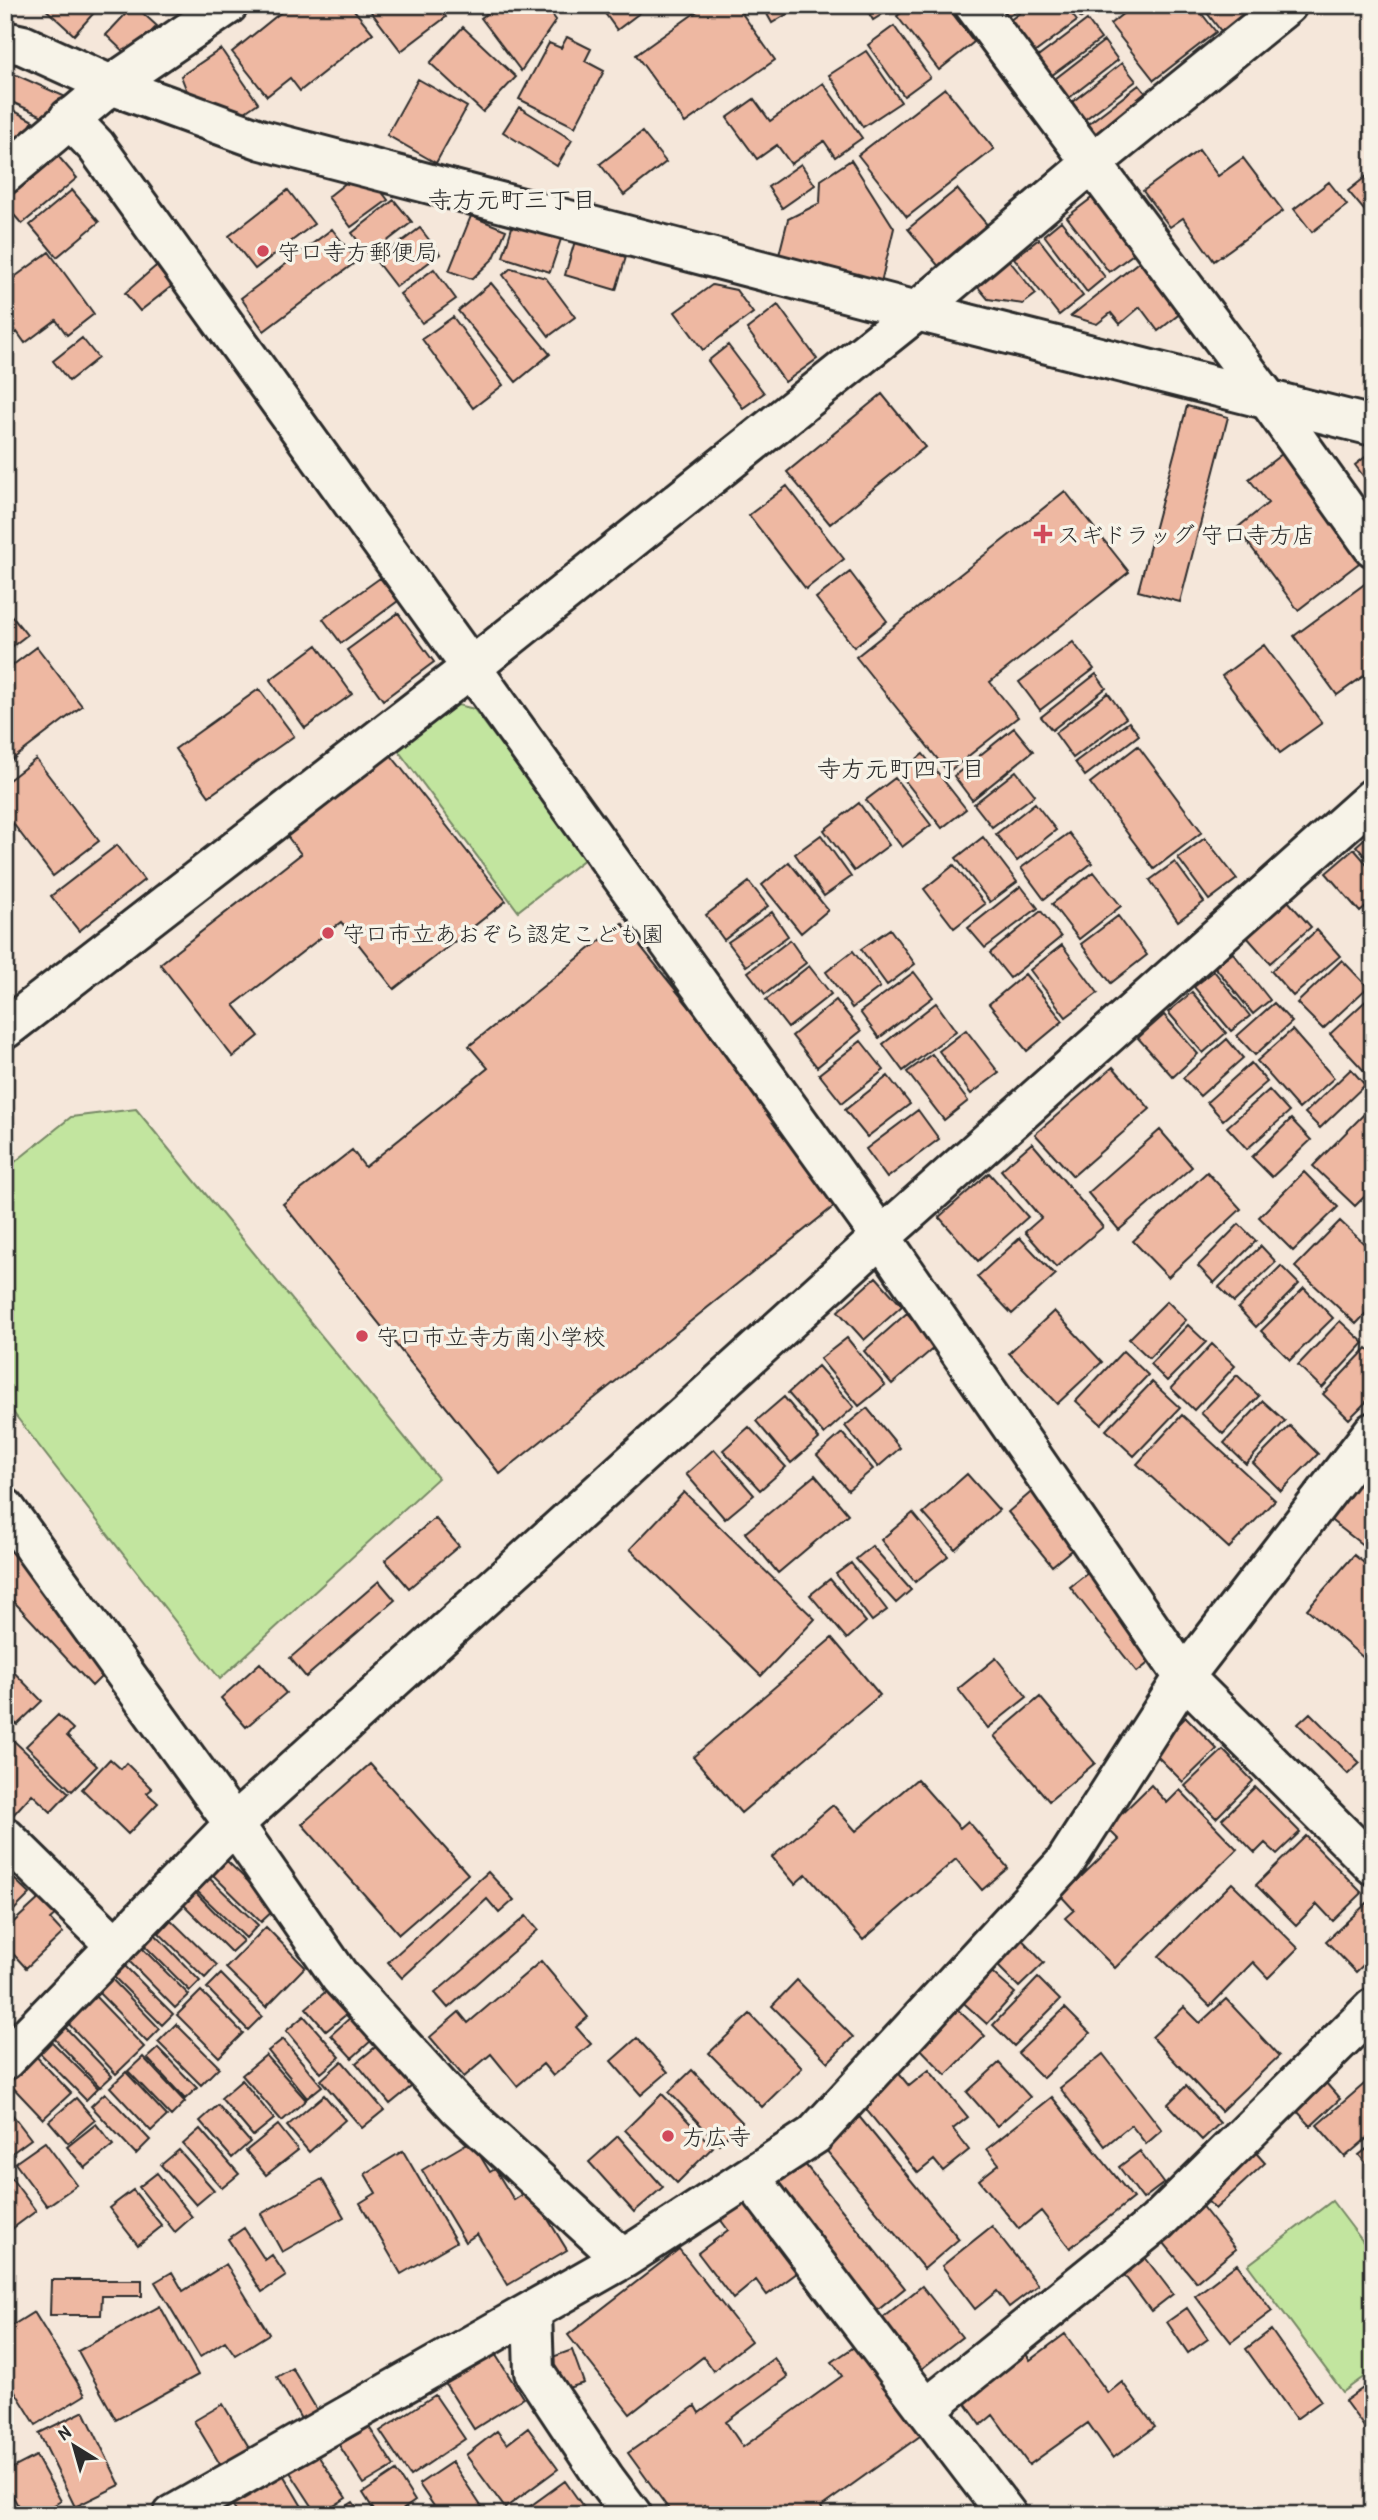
<svg xmlns="http://www.w3.org/2000/svg" width="1378" height="2520" font-family="'Patrick Hand','Klee One',sans-serif">
<style>
.green{fill:#c2e59f;stroke:#768865;stroke-width:2}
.building{fill:#eeb8a2;stroke:#2b2b2b;stroke-width:2}
.lines{fill:none;stroke-linecap:round;stroke-linejoin:round}
.street-casing{stroke:#2b2b2b;stroke-width:44}
.secondary-casing{stroke:#2b2b2b;stroke-width:44}
.street{stroke:#f7f3e8;stroke-width:38}
.secondary{stroke:#f7f3e8;stroke-width:38}
.poi-dot{fill:#d1495b;stroke:#f7f3e8;stroke-width:2.5}
.labels{text-anchor:middle;dominant-baseline:central;stroke-width:7;stroke-linejoin:round;paint-order:stroke}
.poi-label{font-size:23px;fill:#2b2b2b;stroke:#f7f3e8;text-anchor:start}
.neighbourhood-label{font-size:24px;fill:#2b2b2b;stroke:#f7f3e8}
</style>
<rect width="100%" height="100%" fill="#f5e7da"/>
<filter id="ink" filterUnits="userSpaceOnUse"><feTurbulence type="fractalNoise" baseFrequency=".0143" numOctaves="2"/><feDisplacementMap in="SourceGraphic" scale="14" xChannelSelector="R" yChannelSelector="G"/><feConvolveMatrix kernelMatrix="1 2 1 2 8 2 1 2 1" color-interpolation-filters="sRGB"/></filter>
<g filter="url(#ink)">
<path class="green" d="M458,705L474,709L586,858L518,911L397,749Z
M136,1109L438,1478L220,1679L5,1402V1170L71,1117Z
M1332,2201L1373,2255V2370L1343,2392L1248,2265Z"/>
<path class="building" d="M41,5H101L74,35Z
M134,5L157,26L128,56L106,35Z
M179,5H195L186,13Z
M290,5H350L373,33L300,91L290,78L267,96L232,52Z
M366,5H437L446,17L401,51Z
M498,5H545L556,20L521,71L481,18Z
M599,5H650L617,30Z
M706,5H736L775,60L685,123L636,55Z
M762,5H802L772,23Z
M864,5H897L873,20Z
M912,5H946L974,42L939,70L897,16Z
M997,5H1023L1006,18Z
M1030,5H1065L1077,21L1034,53L1009,21Z
M1072,5H1098L1081,18Z
M1134,5H1195L1216,32L1154,80L1110,24Z
M1201,5H1248L1245,8L1251,15L1224,35Z
M1087,20L1101,39L1048,78L1034,60Z
M894,26L930,77L904,96L868,45Z
M463,27L516,77L483,112L430,63Z
M567,37L591,49L585,61L604,71L575,127L519,99L549,43L561,48Z
M1104,41L1118,60L1065,101L1051,82Z
M221,49L258,103L245,112L188,94L181,76Z
M866,51L901,102L863,127L829,75Z
M1122,63L1136,81L1080,123L1067,106Z
M5,70L68,98L45,117L5,99Z
M418,79L467,107L436,163L387,135Z
M823,83L862,138L835,157L824,141L791,164L777,145L757,159L727,118L754,99L770,121Z
M1139,85L1154,103L1098,146L1084,127Z
M945,88L994,149L907,217L858,155Z
M5,106L33,121L20,144L5,136Z
M519,107L572,140L557,166L503,132Z
M642,132L666,162L624,195L600,164Z
M1199,150L1218,176L1243,158L1283,211L1214,261L1183,218L1170,227L1143,191Z
M58,156L77,178L22,224L5,205V201Z
M851,160L894,228L880,287L777,263L788,219L820,203L821,180Z
M801,164L815,185L782,208L768,187Z
M1373,171V221L1348,191Z
M352,178L374,182L388,200L351,227L328,197Z
M1329,182L1347,205L1312,232L1294,209Z
M957,189L994,233L945,274L908,229Z
M72,190L99,222L57,257L30,225Z
M288,190L314,224L255,269L229,236Z
M1093,197L1136,252L1109,272L1067,217Z
M394,200L412,222L369,255L352,233Z
M471,216L506,230L494,258L472,279L449,271Z
M1061,221L1105,277L1087,292L1044,235Z
M513,224L561,239L550,272L503,257Z
M420,228L440,254L396,287L376,261Z
M332,229L357,261L264,331L241,298Z
M1039,239L1083,296L1059,315L1014,258Z
M575,241L626,257L616,290L565,275Z
M49,252L94,314L67,335L56,320L25,343L17,332L5,341V284Z
M1004,254L1036,294L1023,304L988,299L972,280Z
M1141,260L1182,312L1158,331L1140,307L1120,324L1111,313L1097,324L1071,316Z
M156,266L172,286L140,311L125,293Z
M511,268L546,278L575,317L549,336L503,275Z
M434,269L456,299L422,323L400,294Z
M491,283L550,354L516,382L458,311Z
M712,285L736,290L753,313L703,350L675,312Z
M778,305L817,359L785,382L747,329Z
M453,317L503,385L473,408L422,339Z
M82,338L98,358L69,381L53,361Z
M728,345L764,393L743,408L708,361Z
M882,394L925,447L830,524L787,472Z
M1187,406L1228,417L1180,602L1138,591Z
M1373,451V489L1355,465Z
M1282,454L1363,560L1298,610L1237,528L1268,503L1249,479Z
M787,486L844,559L806,589L749,515Z
M1065,491L1129,572L990,682L1018,717L948,772L856,657Z
M850,572L887,621L854,647L816,598Z
M380,578L398,601L341,643L323,619Z
M1366,583L1373,593V680L1368,673L1337,695L1294,636Z
M6,609L27,635L5,652V610Z
M398,613L434,662L383,700L347,650Z
M1073,642L1094,669L1040,710L1019,682Z
M317,645L352,694L305,728L270,680Z
M1264,645L1322,723L1280,753L1222,676Z
M37,647L82,706L5,765V671Z
M1096,674L1106,688L1052,730L1041,717Z
M259,689L294,736L209,796L175,749Z
M1108,693L1126,718L1073,758L1055,733Z
M1129,722L1139,735L1085,776L1075,762Z
M1014,728L1033,751L972,800L954,776Z
M1138,746L1202,832L1154,869L1090,783Z
M390,754L506,901L394,989L341,922L234,1005L259,1036L233,1057L160,964L301,854L287,836Z
M923,754L966,809L942,828L899,773Z
M36,759L99,841L53,876L5,813V783Z
M1016,771L1035,795L992,827L974,804Z
M895,778L931,825L902,847L866,800Z
M859,803L889,845L854,871L824,830Z
M1035,803L1056,830L1017,861L996,834Z
M1373,831V865L1356,846Z
M1069,833L1092,863L1044,899L1021,868Z
M821,835L851,877L824,896L795,854Z
M983,837L1017,882L990,902L956,858Z
M1205,838L1237,879L1209,900L1178,858Z
M117,845L144,880L79,931L51,896Z
M1354,849L1373,871V901L1360,912L1326,873Z
M789,862L828,910L801,933L762,885Z
M1175,862L1204,902L1178,921L1150,880Z
M954,865L985,904L954,928L924,889Z
M1094,872L1121,906L1079,939L1052,904Z
M749,882L768,906L724,940L706,915Z
M1021,886L1038,908L985,948L968,928Z
M1288,901L1311,927L1270,963L1247,937Z
M1041,911L1061,937L1010,978L990,953Z
M772,912L788,936L746,966L728,942Z
M1118,916L1147,955L1111,983L1081,944Z
M622,923L843,1199L500,1474L283,1204L352,1150L365,1167L488,1068L469,1046Z
M890,929L915,964L887,985L861,949Z
M1317,930L1340,956L1293,996L1271,971Z
M790,940L806,963L765,994L748,972Z
M1062,945L1098,993L1066,1017L1030,970Z
M853,951L880,987L852,1008L826,972Z
M1233,953L1270,1000L1253,1014L1215,967Z
M1342,960L1368,987L1323,1029L1297,1003Z
M809,966L831,994L788,1028L766,1000Z
M1214,971L1250,1016L1231,1031L1194,987Z
M914,972L933,997L879,1038L860,1012Z
M1025,974L1063,1021L1027,1051L989,1004Z
M1192,992L1226,1033L1203,1053L1168,1012Z
M1372,995L1373,1068L1367,1074L1330,1034Z
M836,1000L861,1031L817,1067L792,1036Z
M936,1003L956,1031L903,1071L883,1044Z
M1274,1003L1292,1022L1255,1055L1237,1036Z
M1164,1015L1198,1054L1173,1077L1138,1038Z
M966,1030L999,1073L971,1094L939,1051Z
M1292,1030L1334,1078L1299,1109L1257,1061Z
M1227,1039L1243,1058L1200,1096L1183,1078Z
M861,1041L884,1070L842,1103L819,1074Z
M932,1054L968,1101L944,1120L907,1072Z
M1251,1063L1267,1082L1223,1120L1207,1102Z
M1113,1067L1150,1109L1073,1176L1035,1134Z
M1351,1069L1365,1085L1320,1128L1305,1113Z
M888,1076L910,1104L867,1137L845,1110Z
M1269,1090L1289,1112L1247,1149L1227,1127Z
M1373,1105V1188L1355,1206L1313,1166Z
M918,1110L939,1139L887,1178L866,1149Z
M1291,1119L1311,1140L1272,1177L1252,1157Z
M1160,1130L1192,1167L1119,1230L1088,1193Z
M1032,1143L1103,1227L1056,1267L1025,1232L1041,1218L1001,1170Z
M1207,1172L1241,1209L1168,1277L1133,1241Z
M1304,1172L1338,1207L1293,1251L1259,1217Z
M989,1173L1028,1217L978,1261L939,1217Z
M1340,1221L1373,1252V1306L1356,1324L1295,1267Z
M1239,1224L1256,1241L1214,1283L1198,1266Z
M1020,1238L1055,1275L1012,1314L977,1277Z
M1261,1246L1276,1262L1234,1302L1219,1287Z
M1281,1266L1299,1284L1256,1327L1238,1308Z
M876,1277L902,1306L864,1340L838,1311Z
M1304,1288L1333,1318L1290,1360L1261,1331Z
M1167,1301L1186,1320L1149,1358L1129,1339Z
M1054,1311L1102,1362L1057,1404L1009,1353Z
M907,1313L936,1346L892,1384L864,1351Z
M1340,1321L1364,1343L1322,1388L1298,1365Z
M1188,1325L1206,1342L1167,1381L1150,1364Z
M847,1338L885,1385L859,1406L820,1359Z
M1212,1344L1235,1366L1194,1410L1171,1388Z
M1367,1348L1373,1354V1395L1349,1419L1323,1394Z
M1123,1351L1148,1375L1101,1424L1076,1401Z
M818,1366L854,1407L824,1434L788,1393Z
M1237,1375L1259,1396L1223,1434L1201,1413Z
M1152,1382L1180,1408L1134,1456L1106,1430Z
M784,1397L819,1439L791,1463L756,1421Z
M1263,1401L1285,1421L1246,1464L1224,1443Z
M867,1408L900,1448L878,1467L845,1426Z
M1182,1415L1275,1500L1229,1548L1137,1464Z
M1290,1426L1318,1454L1281,1491L1253,1463Z
M749,1427L786,1467L760,1490L723,1450Z
M842,1433L873,1469L848,1490L817,1455Z
M714,1449L754,1495L725,1519L686,1474Z
M1373,1459V1553L1328,1518Z
M967,1474L999,1510L955,1549L923,1513Z
M815,1475L848,1514L778,1573L745,1533Z
M1036,1488L1081,1542L1052,1566L1008,1512Z
M684,1492L815,1619L761,1676L630,1549Z
M913,1513L948,1556L915,1582L881,1540Z
M435,1518L459,1546L409,1588L385,1560Z
M5,1541L107,1671L92,1686L5,1592Z
M872,1546L911,1590L896,1603L856,1559Z
M1354,1555L1373,1570V1666L1307,1609Z
M851,1563L887,1610L872,1621L836,1574Z
M1094,1568L1161,1653L1137,1672L1070,1587Z
M830,1579L866,1622L847,1639L810,1595Z
M379,1581L395,1600L306,1677L290,1658Z
M832,1638L880,1695L741,1813L693,1757Z
M996,1658L1027,1697L988,1728L958,1689Z
M5,1663L42,1701L17,1725L5,1713Z
M260,1663L286,1693L246,1727L221,1698Z
M1040,1697L1095,1763L1049,1801L994,1736Z
M1310,1713L1360,1763L1348,1774L1298,1724Z
M58,1715L73,1729L67,1736L97,1766L72,1791L26,1746Z
M1186,1717L1217,1749L1183,1782L1152,1751Z
M5,1722L13,1729L5,1737Z
M13,1740L69,1793L51,1812L32,1794L13,1815L5,1808V1748Z
M1223,1750L1253,1781L1216,1818L1185,1786Z
M110,1759L121,1769L126,1763L152,1789L147,1793L158,1803L128,1834L82,1789Z
M370,1764L468,1874L399,1934L302,1824Z
M917,1779L960,1828L968,1821L1008,1868L982,1890L956,1859L863,1940L806,1874L795,1884L772,1857L833,1805L856,1831Z
M1151,1785L1167,1803L1180,1790L1237,1849L1115,1968L1065,1918L1074,1910L1061,1896L1119,1840L1107,1828Z
M1255,1787L1300,1832L1277,1854L1265,1843L1255,1853L1222,1819Z
M1306,1836L1362,1893L1333,1921L1317,1904L1296,1925L1256,1885Z
M227,1861L276,1908L261,1922L213,1875Z
M488,1872L514,1900L499,1913L487,1899L402,1978L388,1962Z
M9,1874L30,1894L5,1919V1877Z
M209,1878L258,1925L246,1938L197,1891Z
M1232,1883L1298,1948L1268,1978L1253,1962L1210,2006L1159,1956Z
M195,1892L243,1941L231,1952L183,1904Z
M42,1896L57,1913L50,1919L63,1933L26,1968L5,1945V1930Z
M1367,1903L1373,1910V1956L1356,1972L1326,1941Z
M526,1916L538,1930L448,2008L435,1993Z
M171,1920L217,1965L205,1978L159,1933Z
M266,1927L305,1967L266,2007L226,1968Z
M150,1929L200,1981L190,1991L139,1940Z
M1015,1932L1044,1963L1019,1987L989,1957Z
M136,1942L189,1995L175,2008L123,1955Z
M120,1961L173,2014L162,2025L109,1972Z
M541,1961L588,2017L576,2027L591,2044L553,2076L543,2064L517,2086L491,2054L464,2077L430,2037L459,2012L468,2023Z
M985,1966L1015,1993L987,2024L957,1997Z
M105,1972L160,2029L147,2042L91,1985Z
M221,1974L262,2016L248,2030L207,1988Z
M1038,1978L1060,2000L1014,2046L993,2025Z
M797,1980L853,2037L828,2062L772,2006Z
M329,1989L348,2013L326,2031L306,2008Z
M201,1991L243,2033L219,2057L177,2015Z
M93,1994L144,2047L116,2074L65,2020Z
M1226,1999L1279,2056L1221,2111L1152,2037L1184,2007L1200,2023Z
M952,2004L985,2036L946,2075L914,2042Z
M1065,2008L1090,2033L1043,2078L1018,2053Z
M750,2014L802,2068L762,2107L709,2053Z
M304,2016L340,2057L321,2073L286,2031Z
M352,2016L372,2040L352,2058L331,2035Z
M176,2024L219,2067L201,2085L158,2042Z
M64,2026L112,2076L100,2087L52,2036Z
M637,2038L668,2072L641,2095L611,2061Z
M283,2039L322,2086L307,2098L268,2051Z
M50,2040L98,2088L86,2100L38,2051Z
M378,2045L412,2086L390,2104L356,2063Z
M158,2048L197,2088L185,2099L147,2058Z
M31,2051L71,2093L43,2119L5,2079V2075Z
M1103,2054L1162,2130L1146,2144L1131,2125L1105,2146L1060,2088Z
M266,2055L306,2100L282,2121L242,2075Z
M143,2057L185,2102L171,2116L128,2071Z
M342,2061L384,2110L362,2128L321,2080Z
M999,2063L1030,2097L997,2126L967,2092Z
M692,2070L742,2122L719,2144L669,2092Z
M896,2070L909,2086L929,2070L968,2117L953,2129L969,2150L943,2171L934,2160L918,2173L859,2101Z
M126,2072L167,2116L151,2131L110,2087Z
M1370,2079L1373,2083V2133L1345,2157L1317,2125Z
M242,2080L274,2119L253,2136L221,2098Z
M1326,2083L1340,2099L1311,2126L1296,2110Z
M1186,2086L1220,2123L1202,2140L1168,2104Z
M105,2093L150,2140L136,2154L91,2106Z
M662,2094L713,2147L677,2183L625,2130Z
M324,2095L345,2120L309,2152L287,2126Z
M1052,2097L1133,2198L1070,2248L1041,2211L1019,2229L979,2180L999,2164L987,2149Z
M76,2098L95,2120L68,2143L49,2121Z
M5,2105L31,2139L5,2158Z
M218,2105L250,2142L232,2158L200,2121Z
M857,2114L959,2239L924,2269L821,2144Z
M96,2124L113,2145L85,2168L67,2147Z
M278,2125L298,2150L266,2175L246,2151Z
M200,2129L239,2174L222,2188L183,2144Z
M618,2136L663,2187L634,2212L589,2162Z
M471,2141L490,2172L495,2169L514,2200L530,2190L567,2250L508,2285L477,2234L465,2242L422,2170Z
M45,2142L77,2185L47,2206L15,2163Z
M1373,2144V2172L1359,2155Z
M1249,2145L1265,2163L1215,2209L1198,2191Z
M179,2150L214,2190L196,2205L161,2165Z
M403,2151L456,2242L401,2274L360,2203L376,2193L365,2174Z
M1140,2151L1164,2183L1143,2199L1119,2167Z
M800,2158L905,2288L873,2314L767,2184Z
M6,2171L36,2211L5,2234V2172Z
M157,2173L192,2217L175,2232L139,2187Z
M322,2179L344,2217L282,2252L261,2214Z
M133,2190L162,2226L138,2245L109,2208Z
M751,2196L805,2267L767,2295L756,2280L733,2299L698,2253L728,2230L720,2219Z
M1200,2204L1236,2249L1196,2282L1159,2237Z
M992,2226L1038,2285L1009,2307L997,2291L975,2309L942,2266Z
M244,2228L265,2260L272,2255L286,2276L262,2292L228,2239Z
M679,2249L751,2341L713,2371L703,2357L630,2414L568,2335Z
M1144,2256L1173,2294L1151,2311L1122,2272Z
M226,2264L269,2334L235,2355L225,2341L200,2357L155,2282L172,2272L183,2291Z
M1237,2264L1272,2311L1231,2342L1195,2296Z
M51,2280H142V2296H102L101,2315H50Z
M922,2286L962,2337L920,2370L880,2320Z
M160,2306L198,2375L116,2420L78,2351Z
M1187,2308L1208,2339L1188,2353L1167,2322Z
M34,2312L85,2395L36,2425L5,2375V2330Z
M1271,2330L1321,2401L1296,2419L1246,2349Z
M1065,2334L1108,2393L1122,2382L1155,2427L1113,2458L1088,2423L1029,2465L993,2415L981,2425L961,2397L1024,2351L1030,2360Z
M863,2341L927,2431L821,2507L827,2515H710L704,2505L690,2515H673L628,2453L695,2406L699,2413L774,2358L788,2377L726,2422L743,2447L842,2376L832,2362Z
M492,2349L523,2398L474,2429L443,2380Z
M572,2350L584,2383L555,2392L544,2360Z
M292,2368L317,2410L301,2419L277,2377Z
M1373,2381V2439L1345,2401Z
M435,2395L465,2439L410,2476L380,2431Z
M223,2404L250,2449L221,2466L194,2421Z
M84,2411L120,2485L75,2507L39,2433Z
M369,2427L394,2466L364,2484L339,2445Z
M528,2428L558,2469L505,2508L466,2455L497,2431L507,2444Z
M315,2451L346,2498L320,2515H318L288,2469Z
M36,2456L61,2501L37,2515H23L5,2482V2472Z
M452,2462L487,2515H440L419,2484Z
M281,2471L307,2515H238L230,2501Z
M396,2471L415,2501L395,2515H377L363,2493Z
M565,2481L589,2515H518Z
M353,2502L362,2515H332Z"/>
<g class="lines">
<defs>
<path id="street" d="M974,5L1269,401L1373,547
M69,118L96,146L881,1237L1184,1677L1373,1865
M5,1029L472,667L917,311L1092,163L1287,5
M5,1508L234,1824L340,1977L458,2107L623,2259
M5,1837L116,1946
M5,2060L234,1824L881,1237L1373,798
M750,2177L926,2409
M532,2311L534,2372L605,2479L632,2515
M173,2515L623,2259L814,2135L1064,1864L1184,1677L1373,1432
M1007,2515L926,2409L1157,2222L1373,2008"/>
<path id="secondary" d="M5,41L23,45L111,85L262,140L917,311L1373,426
M5,174L111,85L228,5"/>
</defs>
<use href="#street" class="street-casing"/>
<use href="#secondary" class="secondary-casing"/>
<use href="#street" class="street"/>
<use href="#secondary" class="secondary"/>
</g>
</g>
<g class="poi-dot">
<circle cx="263" cy="251" r="7"/>
<path d="M1039.5 523.5h7v7h7v7h-7v7h-7v-7h-7v-7h7z"/>
<circle cx="328" cy="933" r="7"/>
<circle cx="362" cy="1336" r="7"/>
<circle cx="668" cy="2136" r="7"/>
</g>
<g class="labels">
<g class="poi-label">
<text x="277" y="251">守口寺方郵便局</text>
<text x="1057" y="534">スギドラッグ 守口寺方店</text>
<text x="342" y="933">守口市立あおぞら認定こども園</text>
<text x="376" y="1336">守口市立寺方南小学校</text>
<text x="682" y="2136">方広寺</text>
</g>
<g class="neighbourhood-label">
<text x="512" y="199">寺方元町三丁目</text>
<text x="901" y="768">寺方元町四丁目</text>
</g>
</g>
<rect width="1378" height="2520" fill="none" stroke="#f7f3e8" stroke-width="28"/>
<rect x="14" y="14" width="1350" height="2492" fill="none" stroke="#2b2b2b" stroke-width="2.5" filter="url(#ink)"/>
<g transform="translate(74 2446) rotate(323)" stroke="#f7f3e8" stroke-width="5" paint-order="stroke">
<path d="M0-5L12 26L0 18L-12 26Z" fill="#2b2b2b"/>
<text y="-10" font-size="19" font-weight="bold" text-anchor="middle" fill="#2b2b2b">N</text>
</g>
</svg>
